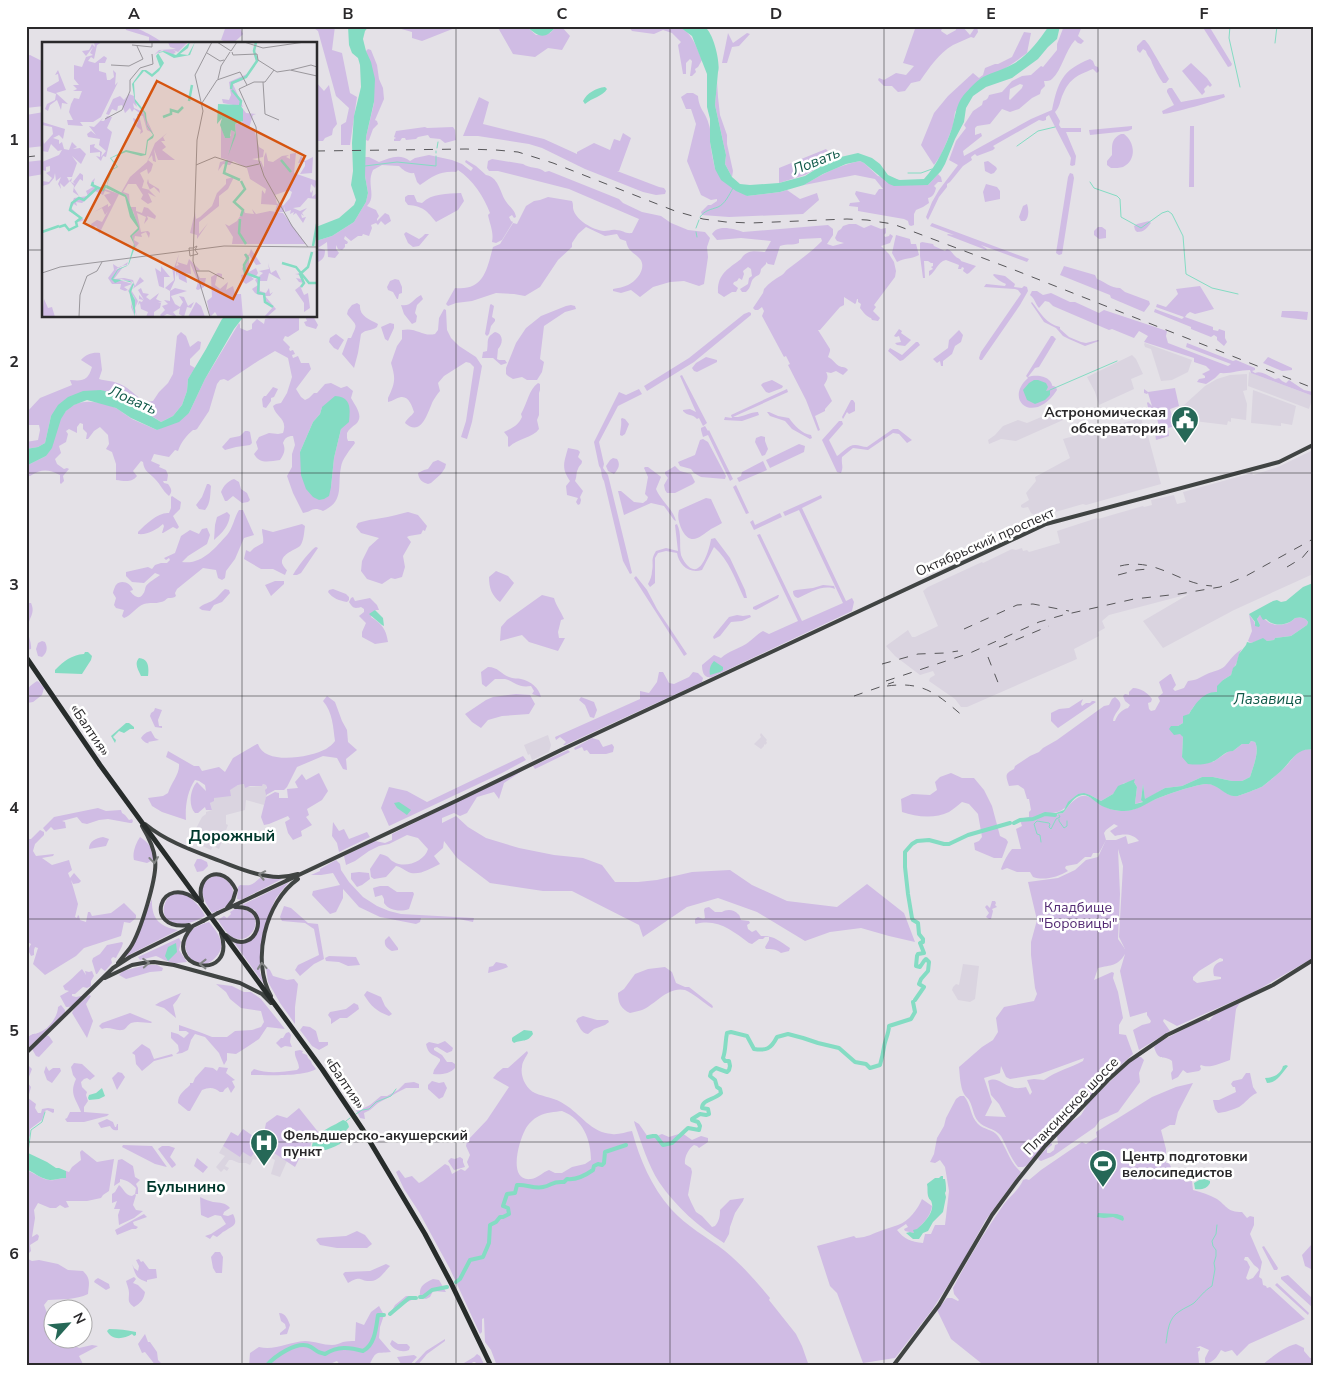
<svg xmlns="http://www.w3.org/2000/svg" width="1339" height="1392" font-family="'Nunito Sans',sans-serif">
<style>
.built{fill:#dad4e0}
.green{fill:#d0bce4;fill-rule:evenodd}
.water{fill:#84dcc3}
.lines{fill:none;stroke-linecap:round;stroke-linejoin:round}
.stream{stroke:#84dcc3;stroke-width:1}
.river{stroke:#84dcc3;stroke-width:4}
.major{stroke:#404443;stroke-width:4}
.highway{stroke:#272c2b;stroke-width:5}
.rail{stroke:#575659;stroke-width:1;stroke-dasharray:9 9;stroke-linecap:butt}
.major-bridge{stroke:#404443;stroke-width:4}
.oneway{stroke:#838585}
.grid{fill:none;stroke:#2a292b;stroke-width:1;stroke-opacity:0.55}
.labels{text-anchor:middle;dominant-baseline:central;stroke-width:5;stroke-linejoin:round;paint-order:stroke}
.poi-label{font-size:14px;font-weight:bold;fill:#2a292b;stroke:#fff;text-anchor:start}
.street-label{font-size:14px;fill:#2a292b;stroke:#fff}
.park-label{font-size:14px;fill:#522972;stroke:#fff}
.water-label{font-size:15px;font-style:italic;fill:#115a4a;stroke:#fff}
.quarter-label{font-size:16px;font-weight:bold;fill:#00382c;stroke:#fff}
.inset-river{fill:none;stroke:#84dcc3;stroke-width:2.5}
.inset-road{fill:none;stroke:#9a979c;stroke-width:1}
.view{fill:#d5540f;fill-opacity:0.15;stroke:#d5540f;stroke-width:2.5}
.inset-edge{fill:none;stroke:#2a292b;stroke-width:2.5}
.neatline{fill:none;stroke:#2a292b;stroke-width:2}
.grid-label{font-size:16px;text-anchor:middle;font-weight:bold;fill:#2a292b}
</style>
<rect width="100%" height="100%" fill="#e4e1e7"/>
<path class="built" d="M1145,343L1192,360L1188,372L1172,380L1161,381L1151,349L1145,347L1144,344Z
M1132,355L1136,359L1143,374L1131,379L1134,389L1099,405L1095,392L1087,377Z
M1249,372L1313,396L1309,409L1248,386Z
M1247,374V390L1243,391L1247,404L1246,420L1231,418V422L1228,421L1227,425L1194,421L1175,422L1172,414L1184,405L1205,386L1217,379L1230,375Z
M1253,390L1296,406L1292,425L1281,423V426L1251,423Z
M1058,410L1063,420L1016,441L1001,439L989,444L988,440L995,435L1003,426L1018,420L1027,423Z
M1141,418L1143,424L1145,425L1161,484L1086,505L1083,504L1038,517L1031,513L1028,507L1023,508L1021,507V505L1029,500L1026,493L1036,481L1035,477L1070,458L1063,439Z
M1313,450V574L1234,610L1163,648L1143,621L1189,594L1109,615L1102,621L1105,628L1098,632L1099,636L1074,649L1077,659L967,707H961L955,699L929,681L930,678L935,675L933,671L920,675L895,656L886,646L908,630L912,637H915L938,626L923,591L928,587L982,562L983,563L1012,549L1016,550L1022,548L1023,551L1027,550L1029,552L1060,543L1057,531L1097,518L1098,519L1143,506L1144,507L1152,505L1151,500L1174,495L1177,504L1186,502L1183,492L1252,473L1253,475L1278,467Z
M761,733L767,740L766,741L767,743L765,745L764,744V746L761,749L754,744L761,737L760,735Z
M548,735L551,745L549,752L532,760L530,754L528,755L524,745Z
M245,784L246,787L262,786L263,784L266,785L267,794L264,805L246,800L245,810L226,815V824L228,825L219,849L213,846L211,850L190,840L202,817L206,814V812L212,810L210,803L214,798L238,785Z
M963,964L979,966L975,999L970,1002L958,1000L952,990L953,987L956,984L959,985Z
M223,1146L240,1156L243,1152H253L257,1148L259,1150L265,1147L287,1161L280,1177L271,1174L275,1160L260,1152L256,1160L253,1159L250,1165L246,1163H239L232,1160H229L225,1166L229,1168L227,1171L224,1169L221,1172L216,1167L225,1156L219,1153Z"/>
<path class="green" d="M125,26C137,26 155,37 165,44H149V37L126,30Z
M226,26H239L243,34C235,42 233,45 221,40Z
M311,26H335L332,50L342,53L350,93L357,97L350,145H341V125L346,122L349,108L336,96L318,31Z
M391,26H460L422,41L412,38V32Z
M497,26H526L536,35L550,33L557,26H561L570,36L562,50L548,48L535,57L513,54Z
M628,26H676C692,31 696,46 702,60L698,67L695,69L696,72L692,76H690L692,61L690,59L686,63V74H683L678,45L681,42L672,33L663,30L654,34L632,31Z
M916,26H943L941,31L947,35L956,30V26H962L970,35L974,29L973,26H977L978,32L974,38L971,37C965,40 959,42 953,45C938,54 930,67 920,81L911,83L905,91L898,92L892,86H884L878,80L879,78L884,80L896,73L906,75L914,66L903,63Z
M1064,26H1082L1078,36L1084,41L1081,44L1078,43L1075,40C1065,51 1062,70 1052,79C1050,81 1047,81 1044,81L1045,86L1041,90L1040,94L1032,98L1019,109L1010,112L1002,109L990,124L977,126L975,128V135L981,133L982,136L963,151L964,156L1031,119L1052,110C1058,82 1062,70 1090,59L1093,61L1095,66L1098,67L1099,71L1097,73L1093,69C1078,75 1070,78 1063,94C1060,100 1060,107 1055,112L1060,121L1059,125L1061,128H1081V132H1066L1076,156L1075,165L1072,166L1070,165L1071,158L1049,115L1046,117V120L1043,121L1039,120L993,146L995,148L993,150L977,156L975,154L971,157L972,160L963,166L950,182L947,184V187L939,197L928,220L926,217L932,202L939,190L958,165L949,160L956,141L966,128L964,125L973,111L982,105L983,101C986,100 988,99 989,95L1002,92L1012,81L1022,76L1031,75L1041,66L1043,67L1057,50V44ZM1020,84L1023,85L1022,88L1010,100L1009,99L1010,89Z
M1202,26H1209L1232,64L1231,66L1228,67Z
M1024,32L1031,33L1027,53C1014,63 1000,73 984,77L955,112L953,126L947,141L941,155L934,165L921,145L934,113L948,96L973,73L979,78L983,75L985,68L995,64H998L1012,57Z
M728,33L733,43L747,33L750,34L739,46L732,47L727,63H722Z
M1143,40H1145L1149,45L1169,79L1166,83H1163C1158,76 1155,70 1152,63C1151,58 1147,56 1146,51L1143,49L1140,53L1137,50V46Z
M368,49L371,50L377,65L379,79L383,88L384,99L375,120L377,121L378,124L373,129L369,140L368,141L366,140V137L374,103L366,51Z
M30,55L44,62V106L26,108V56Z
M1191,63L1207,78L1212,85L1210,87L1208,85L1204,89L1205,92L1202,95L1182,71Z
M717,81L718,97L720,115L727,135V144L733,171L732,177L725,164L726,155L715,105Z
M316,82L324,91L329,85L337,124L333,129L332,135L325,138L323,141H316Z
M1169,88H1172L1181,102L1224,94L1225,97C1220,100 1169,114 1163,114L1162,111L1174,105L1167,92V90Z
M687,93H693L698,96C699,110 706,112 709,125C711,130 710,136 710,141C711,150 713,160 715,169L747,196L780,192L787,190L800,199L817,193L819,200L803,214L729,217L702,215L701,212L708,205H711L717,201V199L711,200L701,195L687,161L696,124L691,109H686L681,97Z
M479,97L489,102L483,124L544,139L577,154V152L594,143L610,150L614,139L620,141L623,133L631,138L619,171H617L659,187L664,188L666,191L665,194L656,195L643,192L585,169L542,148L529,144L478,136H463Z
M44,112V146L26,148V115Z
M1132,126V129L1128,131L1090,135L1089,130Z
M1190,126H1194V187H1189Z
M425,127L427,128L453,127L455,130L456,140L445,143L440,139L430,138L428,135L418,137L416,139L406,140L405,138H402L400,141H394V139L396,138L394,137L396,131Z
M1121,134H1124C1135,142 1137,160 1123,167C1120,168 1115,168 1111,168L1107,165V161L1112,155C1112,145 1111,139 1121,134Z
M826,149L833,157L832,159L805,175L779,183V168Z
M429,155L452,160L462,164L471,171L473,168L465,162L466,160L476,166L486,175C498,177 500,191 505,200C509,207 515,209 516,217L514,218L512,215L509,217L511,221L513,222L502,240L496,243L492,242C494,232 490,225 488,215L490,213C484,197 473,180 458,170L456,172C439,171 434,176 420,185L417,182L414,173C408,174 403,170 399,166L382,165L373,170C366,184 377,196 367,206L376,210L379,216L377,219V221L385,213L389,215L391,221L385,225L381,221L378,225L376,223L371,225L372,228L369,236L363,234L362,236H358L351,241L345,236L344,239L348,242L347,244H345V247L342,250L338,249L336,245V249L339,253L335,258L328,257L327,242L318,248L325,250C325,257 323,260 316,263V241L332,236L354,222L366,202L368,193L365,176V157H369L379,162C389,158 400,153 410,161L415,158Z
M492,159L523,164C530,169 539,166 545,172L549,171L619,199L623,203L642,212L661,216L671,223L688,230L705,232L710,238L707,247L708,257L704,284L699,286L684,281L670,282L653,287L640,297L631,290L621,293L613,291V289C618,288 624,287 628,285C637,281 647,268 640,259C634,252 628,252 626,241L620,239L617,234L605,236L586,227L578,234L572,243V247L558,260L540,287L525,296L514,294L496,293L472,301L456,303L448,306L446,304L455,288C484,291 487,269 493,247L500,244L513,223L517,224L526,206L534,201L540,200L548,197L572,201C573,203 573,206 573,208C575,220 593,230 604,231C608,231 613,229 616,230C623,230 625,234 632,233L639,219L569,189L498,171H489L487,168L488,161Z
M44,160V174L26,177V162Z
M860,161L864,163L878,176L928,185L938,174L941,177L942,182H938L934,186L936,188C935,193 933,197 928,198L929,203L923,207L916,210L914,214V225L911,226L909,225L908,221L904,219L858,211V207L849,206L850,203L860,202L855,194L856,191L875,195L879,189H883L875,179L855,175L804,185C822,174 839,165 860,161Z
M988,161L996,167L997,169L994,173L991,174L985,171L984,162Z
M1070,173L1073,174L1074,178L1062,254L1059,255L1056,253L1068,177Z
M986,184L997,187L1000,191V199L985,202L983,192Z
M461,193L464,201L458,210L436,222C427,211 423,206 408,205L405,201V197L408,195H414L417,202L422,203C432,193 447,194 461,193Z
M1027,204C1029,210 1029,217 1025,221H1021L1019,217L1023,206Z
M1149,221L1151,223C1146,229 1144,232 1137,232L1135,230L1134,226L1137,224Z
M932,223L1029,259L1027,262L981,245L987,249L986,250L947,235L948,234L954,235L930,226Z
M849,224H856L864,228L871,225L881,229L886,228V233L884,235L885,237L889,236L890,234L893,236L890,243L881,246L889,254L894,262L896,271L895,277L874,305L876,307L873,311L880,318L878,321L872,320L871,318C867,317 863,312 860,308L861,304L858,302V299H857L856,303L855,304L844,297V305L840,307L820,330H818L830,349V351L828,357C833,359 835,364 839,366C843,368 845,366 848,370L843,375L836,371L831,373L826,372C829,377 827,380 824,385L832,401L825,409V411L815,416L820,430L818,431L806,400L788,365L790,364L786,356L784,357L762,316L764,311L762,307L758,310H755L753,308L763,293L764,289C769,283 775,279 782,275C786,272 784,272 788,269C800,260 811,252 822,241L821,238L799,239V243C793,246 787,243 780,246L774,265L768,264L766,262V264L761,269C760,277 758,274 754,278C750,281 752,287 746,292H742L740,289L748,284L749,278L752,276L751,269L748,267L743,271L744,274L742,280L739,278L737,281L734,282L733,284L738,288L736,292H732L724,297L718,293C717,274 728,269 741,259C747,249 755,251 765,252L771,241L741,238L717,240L712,234C718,224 734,229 743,232L828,225L833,229V235L827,244L833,246L844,243L837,241L835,238L838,231L841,229L843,226Z
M1098,227H1102L1106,230V238L1099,239L1094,235V231Z
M406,232L419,239L422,237L425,234H429L419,246L413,247L408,243L404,234Z
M896,235L910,239L911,244H916L919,255C912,259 904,258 897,262L892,253Z
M922,242L933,244L934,246L945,251L947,249C952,251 952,253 955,256C958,259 960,258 961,261L976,266L969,273L967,274L963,271L964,268L962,267L961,269H958L959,265L946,260C937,262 936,272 929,276V271L933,269L931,267L933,266V263H931L928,261H924L925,278H923L920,256V243Z
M1064,266L1095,275L1097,279C1106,282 1110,288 1120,288L1125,292L1149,301L1150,304L1144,312L1111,298L1110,295L1060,275Z
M994,274L1005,276L1015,284L1014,287L1022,288L1024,286L1027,287L1028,291L1020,305L982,360H980L979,358L981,352L1021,294L1018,290L1015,289L984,287L986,284L1005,286L1006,284C1001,282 996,279 993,275Z
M395,279L399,280L402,287V293L399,294L398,299H397L393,292L388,290L387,287L390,281Z
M1200,286L1214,309L1195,314L1190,312L1187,314L1185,317L1213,327V330L1218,331L1219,329L1225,331V338L1227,342L1224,346L1217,340V337L1214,335L1211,337L1191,329V327L1154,312L1155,309L1182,319L1184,317L1156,307L1157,304L1166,307L1178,294L1176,289Z
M1032,291H1037L1043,295L1051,293L1070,302H1075L1099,313L1104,310L1167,331L1166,336L1168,343L1228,366L1231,364L1186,347L1187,343L1233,361L1236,360L1255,368V370L1252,371L1255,373C1261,370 1269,376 1275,379L1279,378L1282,381L1286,383L1289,380L1304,390L1313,392V396L1251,373L1250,370C1239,370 1230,374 1220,373L1215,378L1206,384L1197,382L1199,379L1205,378V376L1202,374L1210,370L1206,366L1194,362V358L1144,342L1148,336L1139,331L1134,338L1112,329L1109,330L1053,306L1049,302L1045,301L1039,308C1035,303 1035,299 1030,295Z
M421,295L423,299L417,305L415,313L417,316L416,322L412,324L404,314L401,305C411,307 413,299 421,295Z
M1032,302C1040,312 1046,324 1060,327V329L1069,337L1081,342L1086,343L1098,340L1099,341L1085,346L1069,339L1063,336L1056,328L1044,322L1031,303Z
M357,303L360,305C359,316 369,319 378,324L377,327C372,331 366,329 361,334L358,353L354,368L342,354L348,338H351C358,322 357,327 347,314L348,310L352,305Z
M491,304L494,306L492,317L495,319V321L491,326L489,334L487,336L485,334L490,305Z
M571,305L575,306L576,309L565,312L544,326L540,359L544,362L542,372L537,380H527L522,377L513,379L508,376L506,374V368L516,343L526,328L541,316L566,306Z
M444,309L446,310L447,330L451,338L459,346L476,357L482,366L472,422L467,439L461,437L466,421L474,367L470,363L466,362L444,376L438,383L440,391C437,394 435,398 433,401C428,411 422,438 405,423C407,418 411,417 414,412C412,406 409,396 401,397C396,398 393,401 388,402V398C395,383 396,379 391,363L397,346L402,339V330C417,327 422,337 435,334L438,330L439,318Z
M1282,311H1297L1308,312L1307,320L1281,317Z
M749,312L751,313V315L694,362L647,391L644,386L689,358L744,314Z
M271,316H299V330L288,337L285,336L283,340L290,347L289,349L290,351L293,350L295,354L292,355L293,358L298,356L301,363H309L311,369L296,389L301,397L305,400L309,398L314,393H317L325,384L331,383L341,388L347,386L353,391L351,398C356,407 364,416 356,424C352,427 349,429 347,433V438L348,441H354L355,443C350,450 342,459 341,467C337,486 345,501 323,511C312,506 312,512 303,513L293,493L287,476L292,467V454L295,445L293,436C287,436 285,438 283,443C286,450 284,454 280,460C270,461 260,465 254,454L258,449L256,442L259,437L269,433L278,434L283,433C288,418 276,418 273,406L276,404L281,403L287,393L292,377L288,358L275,351L258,361L228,381L224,379L220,380L217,384L209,411L197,429L195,430H193C186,436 181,442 178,451L175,450L169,457L154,454L151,461L160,465L159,467L166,470L168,475L167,481H163L164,483L168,484C171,488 173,491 169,496C162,490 161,485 155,479C150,473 144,472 143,462L141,461L133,471L137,476C132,483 124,481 116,480V464L112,452L106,449L109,444L108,435L100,427L94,431L88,439H86L87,433L83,429V424L80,423L77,427V433L69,429L66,431L68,434L66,442L59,446L61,453L55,459L57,464L64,469L67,468L69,469L63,476L64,481L61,484L60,483V475C47,469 42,469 30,476H26V466L46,456C51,443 56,423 65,412C77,397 100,401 116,408C121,411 126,415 132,419C140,423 149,426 157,430L189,413L205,379L239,323L240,325V328L247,331L252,329V324L257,319L264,324L265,319L270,318ZM322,407L341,429L334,458L331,487L300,452L313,422L320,414Z
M305,316H313L318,325L316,329L306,326L304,322L307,321Z
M390,323L394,324V328L388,341L385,339L381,327Z
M899,329L902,331L901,333L911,340L905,346L897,345L895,343L901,342L899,336L896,337L894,336Z
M959,330L963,335L961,342L955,346L952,354L943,361V366H941L940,361L937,363L933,359L948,348L949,340Z
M181,332L186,336L190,347L198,341L201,342L200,349L190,359V365L195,368L188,379L187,391L182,405L173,416L161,422L147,413L101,390L51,416L45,443L38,447L26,449V442L38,440L40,430L39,425H26V413L40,398L72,385L70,380C83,381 88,381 92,367L81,360C86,354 93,352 100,353L102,370L99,379C106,381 115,381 122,385C133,390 141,404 153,401L159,392L168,383L173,374L177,336Z
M495,332C504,334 503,344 498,349L497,359L499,360H505L507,363L501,365L493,358H482L483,352L487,351C489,341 485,338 495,332Z
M336,334L344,340L338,350L334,348L329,342L330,338Z
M1051,336H1053L1056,339L1039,367L1035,368L1028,377C1034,375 1045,375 1050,381C1055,388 1048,384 1056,387L1057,390C1034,426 1003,400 1028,378L1026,376Z
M916,342H918L920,345L903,360L900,361L888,351L890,348L902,355Z
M706,357L717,360V362L697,372L694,371L692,368L696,363Z
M1268,357L1292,368V370L1282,371L1263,363Z
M682,375L707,423L703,426L699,418L697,419C693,414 687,416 683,411V410L690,409L696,412L680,376Z
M772,380L783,386L782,388L769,393L766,392L761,385L763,383Z
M538,383L540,384V390L539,393V415L537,420L539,429C533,438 518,438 509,447L508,446V437L504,432C512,428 518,426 522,417L521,414C527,404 529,389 538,383Z
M273,387L278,389L274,397L271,398V401L266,408L263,407L262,399L264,396H266Z
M1175,388L1179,406L1170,409L1175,426L1168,428L1169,436L1156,440L1155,433L1160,431L1157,418H1155L1154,416L1152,417L1150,416L1147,403L1148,402L1152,406L1148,393L1147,394L1144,393V389L1148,392Z
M639,389L642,394L618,406L599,442L604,464L603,468L608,475L632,573L630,574L623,561L604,481C600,475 603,471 599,466L594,442L619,392L626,395Z
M787,389L788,392L733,417C742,418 750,412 758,412L759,415L742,421L724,420L725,417L732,418L731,415Z
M851,400H853L855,403V411L849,414L847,412L843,419L842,417Z
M767,412H769L778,416L789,418C794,425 802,434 811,435L812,438L810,439L792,429L785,421L770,416Z
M622,418L625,419L629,424L625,434L622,436L620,435C620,430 622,425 621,419Z
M839,421H842L843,424L829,440L837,456C842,453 848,445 855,445C859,445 863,447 867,447L893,429H898L912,440L907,443L899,434L893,433L868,450L853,448L842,457C841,464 844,466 841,473L837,472L822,440Z
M705,426L708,431L709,430L733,479L730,481L708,435L703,437L701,430V428Z
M245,431H248L250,432L252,443L250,445L236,447L225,450L222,447L230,438L240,436Z
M761,436L765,437V441L768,449L765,455L762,456L755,442L756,438Z
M703,439L708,442L726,476L725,479L701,477L694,473L691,469L680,466L678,462L695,455L700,440Z
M799,444L805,446L804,452L770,468L766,460Z
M568,448L578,450L580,452L578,457L582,461C582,465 579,465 578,469C576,472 577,477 575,481L583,491L580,497L581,500L580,504L578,505L576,502L578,498L567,495L566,486L570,481C561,468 564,463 568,448Z
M613,458L617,459C621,465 618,469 614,474L608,471L606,466L610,460Z
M438,460L446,464L445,468L441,474L431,483L428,484C422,482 419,480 418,473L424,470L428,469L433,462Z
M763,461L767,470L739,482L737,478L741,476L742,472Z
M675,466L680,471L691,474L695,482L693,484L675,493H667L665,490L664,485L668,478L665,474V472Z
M645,467H648L660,476L661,477L656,489C661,501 673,509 676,521L674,520L664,506L651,503L624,515L618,491H621L634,502L643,503L647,500L648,497L645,494L648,477L644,468Z
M234,479L239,482L241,489L247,493L250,500L248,502L242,503L233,496L227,501H225L221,492C224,485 228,481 234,479Z
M207,484H209L211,486C210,494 211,503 205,510L199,509L196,505L202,497Z
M736,485L749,513L746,514L733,487Z
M821,495L822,498L802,508L846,601L852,598L854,602L852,611L712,677C704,679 702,672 702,665L714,655L721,658C729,651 738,649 746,644C752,640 757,634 763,631L769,634L798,621L757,535L760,534L802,621L843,603L799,510L785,516L783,512Z
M172,496L181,502L180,509L173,516L179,527L177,529L173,527L163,533H162L164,526L163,524C156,530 148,535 138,534V532C146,524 158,512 169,513L171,508V497Z
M706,498L711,499L722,523C719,525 715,527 711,529C701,536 691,547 682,530C679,523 677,517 679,510Z
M239,510H243L254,535L244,538L235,559L226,571L225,578L222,580L218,578L216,570L203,568L177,589L175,593L176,596C174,598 171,598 168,598C166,599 164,602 161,602C155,604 150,602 144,604C136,607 132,615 124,618L122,616L124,610L116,608L114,605L116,598L113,593C113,592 115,586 116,585C121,579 131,583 133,590L130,591C133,595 139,601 143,594C145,592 145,588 146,586C149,582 156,578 160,575L155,573L144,583L132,582L126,576V572L148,567L152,569L155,565L161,563H167L170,560L169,558L166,560L164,558L175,553L181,536L190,530L199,534L202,529L207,528L210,535L207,544L188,556L182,562C202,565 215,548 227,535C233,528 234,518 239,510Z
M227,512L230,515C229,526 222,533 214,540L215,525L217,517Z
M408,512L418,515L427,526L425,531L423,530L421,534L409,536L407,537L411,542L403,556L405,567L402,577L395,579L391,578L382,584L367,579L361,571L362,561L369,547L379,538L361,533L356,527L358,523C369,519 380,519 392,516C398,515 402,513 408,512Z
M780,513L782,517L754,530L750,522L753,520L755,525Z
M302,524L305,526C304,532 304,541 300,546C295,550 281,554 282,563C282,564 286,570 287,570L285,575L273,569H261L244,559L246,550L250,552L254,548L263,543C264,538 262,534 262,529L273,532Z
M677,524C682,534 679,544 681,555C683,561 691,573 698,568C705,564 710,546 711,539L715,538L730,558L745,590L747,598H744C736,581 729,560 714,547L702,570C689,574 679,565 677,553L666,551L658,553L655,558V583L650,587L648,584C650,580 652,576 652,571C654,562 650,561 656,551L666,548L678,551L675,525Z
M316,547L318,548L301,573L297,575H293C296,569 311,549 316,547Z
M496,571L508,576L514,583L500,602C492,596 489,588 489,577Z
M636,576L647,590L657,609L687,654L684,656L634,578Z
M275,581H284V584L271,596L265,585Z
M823,585L834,586L835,589C823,584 809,593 798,598C794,597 793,594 793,591L796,590L813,588Z
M225,589L229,590L230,593L222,602L214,605L210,611L202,610L199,608C204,603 210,603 215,599C219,596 221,592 225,589Z
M333,589L346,594L349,597V600L347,602C340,601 332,598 328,592L329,590Z
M542,595L554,598C556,606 561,611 564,619L561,620L558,632L559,638H565L558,651L529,642L522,635L500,641L501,627L507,620Z
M778,595H779L778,598L756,610L753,609V607Z
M353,597L355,601L370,598L377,605L379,610H375L371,617C382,624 386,629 388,642L375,644L362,637V632L366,623L359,616L364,612V609L361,607C354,609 353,608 349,602L351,598Z
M28,603H31C36,614 28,618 28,628C27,635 32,642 31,649L27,650L26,604Z
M1249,614L1255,623L1254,624L1260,625L1257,619L1260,615C1263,617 1267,622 1270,623C1279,627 1290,624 1295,618C1300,617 1305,617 1308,622L1307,625L1291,636L1275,638L1274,640L1267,641L1263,639L1251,643L1248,641L1252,631Z
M737,615L743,616L750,615L751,617L742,621L731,622L720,636L714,639L713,637L715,634L729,617Z
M42,641L45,642C48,648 47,653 42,657L38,656L36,649L38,643Z
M1242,649C1238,654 1239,659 1236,664C1234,668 1232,671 1231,675L1223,680L1217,692L1194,706L1183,723L1178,726L1181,734L1183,737L1182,757L1213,762L1229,751H1233L1242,744H1249L1251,741L1255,742C1260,751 1253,767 1250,777L1242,781H1232L1213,777H1202L1182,786L1165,788L1145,800L1143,784L1141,800L1144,801L1135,804L1137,787L1134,782L1124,783L1113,794L1101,801L1090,795L1078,794C1071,802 1064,813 1051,813L1054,815L1063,813C1091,775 1091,812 1124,811C1138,810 1144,804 1156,799C1165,795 1197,784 1207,784C1219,783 1226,798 1238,796C1240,795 1261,788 1263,786C1271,780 1281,771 1288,764C1292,759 1296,753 1302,750C1305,749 1310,749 1313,750V958L1254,992L1177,1026L1164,1019L1163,1021L1170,1031L1139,1050L1133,1030L1142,1025L1150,1023L1151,1021L1147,1015V1012L1130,1017L1120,971L1125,954C1118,966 1111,965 1098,968L1094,980L1112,972L1114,973L1113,978L1118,992L1123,1018L1119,1025V1034L1126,1035L1133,1054L1110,1075L1105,1077L1102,1084L1070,1117L1026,1166L1023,1167H1018C1010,1157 1007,1147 1001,1136C996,1129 988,1129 981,1124C973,1118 974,1109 969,1100C968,1098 966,1097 964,1094C960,1086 960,1076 959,1067L982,1047L993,1040L998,1032L996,1018L1004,1007L1034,1001L1037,994L1035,988L1031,955V942L1037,920L1028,882L1058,878L1075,870L1086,860L1098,857L1106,840H1116L1126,836L1128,844L1139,841C1132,833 1124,834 1115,836L1110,831L1118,826L1114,824L1106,830L1104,833L1106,840L1099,853H1093L1091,857H1085L1077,864L1066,866L1065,868L1068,871C1058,877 1044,881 1033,877L1030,872H1017L1007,868L1002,870L1001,869C1004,861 1007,855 1012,849H1021L1016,829L1022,826L1021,823L1019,819L1029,817V812L1031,810L1029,799H1027L1024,789L1018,785L1009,786C1006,776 1004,774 1014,769L1015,766L1030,756L1039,752L1043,748L1057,740L1104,706L1109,705L1112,699L1115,697C1128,707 1114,710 1113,721H1115C1118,714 1121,710 1128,708L1130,705L1125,701L1123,696L1125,694L1129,695V692L1133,688C1141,688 1148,693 1152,699L1151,702L1148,703L1149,709L1151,711L1155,710L1160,701L1158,697L1163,693L1159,682L1170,674H1171L1176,685L1173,689L1175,691L1184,688L1188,681C1198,680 1198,678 1207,674C1213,671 1219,671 1225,666C1230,660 1235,653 1242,649ZM1118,849L1123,866L1119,937L1125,949L1118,939L1120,894ZM1220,958L1223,959V961C1214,963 1212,968 1214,976L1221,977V979L1197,983L1193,980V977L1199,971ZM1084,1058L1083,1061C1070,1068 1056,1071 1044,1080L1034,1079L1027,1080L1032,1092L1030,1095L1026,1087C1021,1088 1016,1089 1012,1087C1003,1085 997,1076 988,1081L991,1095L999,1104L1006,1117L985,1116L992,1102L984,1078L1000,1073L1001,1066L1006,1077L1010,1079L1040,1074Z
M488,667C498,667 501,674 509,677C513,679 518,678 521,679C531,681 539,688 541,697L532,694L534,691L531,686C517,688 516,682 505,679C504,679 496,679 495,679L486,687L482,684L481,672Z
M659,672H663L669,683L674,684L689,677L693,672L698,673L703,678L702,682L565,745H563L566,742L560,737L556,740L555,737L640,699V691L649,693L657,682Z
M37,681L39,682L44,688L42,695L33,702L27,703C26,691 26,688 37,681Z
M516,694L530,695L535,704L529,714L502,716L488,720L481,728L472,722L465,714L486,700L493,697Z
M327,696L335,702L342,721L347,730L348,742L357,750L346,759L347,770L343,769L337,758L323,756L297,767L287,787L284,790H275L266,795L265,790L267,788L266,785L263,784L262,786H250L245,788L244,784L238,785L230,790L231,796L214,798V801L210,803L212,810H206L205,807L198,813H195C188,806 190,789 197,782L206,791L205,785L199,781L195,780C187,791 185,808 186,820L162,812L152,806L148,798L163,796L168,793C171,783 180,774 179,764L166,757L168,751L194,766H199L202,771L219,767L225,772L233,758L257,744H258C265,766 311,757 326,749C329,747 333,744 335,741C333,727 333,713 323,701Z
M581,697L594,702L597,710L594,718L590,717L585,705L579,700Z
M1083,699L1081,704L1082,706L1086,703H1090L1092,701H1094L1096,702L1058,728L1051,721V713L1059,709L1069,708Z
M155,708L162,710L158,720L159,726H162V728L155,727L150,716L151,713L154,711Z
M151,731L155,738L159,740L148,742L149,743C146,744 143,741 141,738C144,734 146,732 151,731Z
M592,738L599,740L603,747L612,744L614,747L613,752L606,754H590L587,750L584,751L582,747L575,750L574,748Z
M568,750L570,752L535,769L533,766Z
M523,756L526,760L502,773L389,826L381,808L389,787L407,791L427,802Z
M528,767L504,783L499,799L494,792L477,797L467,813L460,816L454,813L442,818V823L456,816L468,827L486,838L519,848L554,855L583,858L602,865L615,882H638L657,880L692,872L730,870L752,885L787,901L837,907L867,884L904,913L915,942L889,936L861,928L830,932L805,941L757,912L718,898L687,907L643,937L639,925L572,891H543L490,883L457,858L444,841L443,848L434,856L440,864C431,868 421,875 411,873C405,871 402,867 396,866L386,877L374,879L371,877L370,869L380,854C392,857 387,858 394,862C405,869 425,861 428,849L418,838L407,835L389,844L379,846L369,851L355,861L346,865L344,856L375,841L385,843L392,840V834Z
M319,773L328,791L322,800L307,809L309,815L306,817L312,825L301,831L302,836L293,840L288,833L285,822L290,819L288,816L269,824L264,825L261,817L266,797L275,792L279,793V798H288L287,789L298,788L295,782L302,774L306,780Z
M951,773L962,778H974L984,790L992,806L1000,836L1006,839L1008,842L1002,858H994L975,850L974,843L979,841L982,837L978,814L969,804L962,802C958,805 954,809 949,812C935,819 916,817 902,812L901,799L912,794L930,795L937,790L935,782L940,777Z
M98,808L106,811L121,810L122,813L125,815L129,820L132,819L133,821L132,823H130L108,819L99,820L87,824L82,823L77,817L62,821L65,822L66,828L54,830L51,827L46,832L43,828L54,817Z
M333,822L339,831L344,829L349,839L367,832L370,837L339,852L337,843L332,836Z
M40,830L44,832V835L35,844L33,851L36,856L54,854L53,856L42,858L52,865L69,860L72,870L68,873L70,878L74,873L81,881L79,883L73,884L71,880L78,904L75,917L77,918L78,915L79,916L80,920L86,922L88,912H90L92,916L111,913L124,903L136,915V918L130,923L124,922L121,936L84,948L76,956L45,975L33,964L38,948L35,947L34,950V955L31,956L28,950L31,944L26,941V839H31Z
M103,837L109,839L106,846L89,849C89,841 96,838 103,837Z
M140,837C148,842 155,850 153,860L147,863L134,860C132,853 136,843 140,837Z
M197,859H201L207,862L208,866L203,871L197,872L194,865Z
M336,860L340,864L341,870L349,882L363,897L377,906L389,911L401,914L474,918L473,922L459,919L421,918L420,922L416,924L380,917L359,907L343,889V898L336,912L330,914L312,895L313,891L340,885L333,873L321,875H311L320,871V869Z
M359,872L369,873L370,879L362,885L357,887L351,879V873Z
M217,876C229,878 239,892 230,903C226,908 218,910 212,913C203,900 193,880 217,876Z
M260,878L282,879L241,900L237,899L238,887L240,885C251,886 252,885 260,878Z
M289,882L276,898L272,907L261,945L260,972L264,984L233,941C256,947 265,929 255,910L242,905Z
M380,886H388L397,892H413L414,894L409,909C401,912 389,911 384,903V899L382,895L375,897L373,888Z
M183,893C192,899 200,905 205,916C197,920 188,925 179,924C161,922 160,907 170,895Z
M152,899C151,918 159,927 178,930L125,957Z
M992,901H995L996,903L995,905L997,907L992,909L993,911L991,919H989L986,917L989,913L985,907L987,905L990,908Z
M284,906L291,908L308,923L318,924L324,959L314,964L300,976L295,970L298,965L319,955L314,929L305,923L282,921L280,917Z
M709,907L715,912H722C726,909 734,909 738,914C740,915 740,918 741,920L749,921L750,923L747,925L748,929L752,932L756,930L761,936C773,935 780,941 790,948L789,951L781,953C777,949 771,949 766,949L765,947L769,940V937H765L763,939H759L752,944L749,943C733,931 717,918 696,924L695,923V919L698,917L703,919L705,918L704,910L705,908Z
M235,909C269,907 255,946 234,938C227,935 222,926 218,920L224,916L227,918L231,914L230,912Z
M209,922C218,933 228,945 215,958C211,962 206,965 201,964C185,961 181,942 191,931C195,926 203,924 209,922Z
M389,936L398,948V950L392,951C387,948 384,946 385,940Z
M179,938L181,942L179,950L187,962C184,962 181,963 178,963C170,964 163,959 156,956L140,960L138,957Z
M122,942L123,943C122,948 118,953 116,958L113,957L111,959L112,963L105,971L101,968L97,974H96L92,961L93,958L100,954L107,945Z
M329,956L356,957L360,965L348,966L339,962L326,961L325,958Z
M496,962L506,964L508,967C501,970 495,971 488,973L489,967L493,966Z
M146,965H157L163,968L162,971L150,972L126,979L119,975L123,971Z
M266,967L270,970L273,976L287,980L294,979L298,984L295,1007V1024L280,1003L268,982Z
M665,967L672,972L676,983L685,987H689L712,1005L713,1007L712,1008C704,1003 693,993 685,990C668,986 656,1004 642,1010C639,1011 634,1012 630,1013C621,1009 618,1003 618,993L624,989L635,974L648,969Z
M82,969L86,975L85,971L89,972L92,971L94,976L91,981V986L87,988L83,987L75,994H72V996L76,997L81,996L82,997C78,1001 73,1008 66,1007L60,996L69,991L65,990L63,986C70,981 75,975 82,969Z
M216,984L232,986L244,992H251L261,999L285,1029L267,1027L259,1039L247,1047L236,1054L227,1053V1060L224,1065L219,1053L205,1037L195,1034L191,1040L188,1050L182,1053L176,1054L179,1051L178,1045L171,1038V1032L178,1034L184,1038L189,1033L186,1031H179V1025L202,1033L212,1037H227L235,1031L252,1030L261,1027L264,1022L261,1011L241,1008L230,999L226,992Z
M367,991L381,997L385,1006L392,1014L389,1016C376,1011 371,1006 364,995Z
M181,993L177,1000L173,1005L176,1018L164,1008L155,1005L160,1002Z
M89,995L91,996L86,1004L93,1021L87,1038L72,1013L74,1009Z
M1241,1001L1236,1009L1230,1060C1221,1063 1209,1069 1201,1065L1200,1066L1201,1069L1199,1071L1187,1073L1183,1070L1178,1077L1172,1080L1171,1073L1173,1070L1172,1061C1163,1054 1159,1063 1154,1047L1161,1041L1204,1019L1209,1021L1215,1014Z
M354,1003L358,1005L359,1009L347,1018H340L331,1024V1019L328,1015L330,1012L346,1009Z
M61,1005L65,1010V1013L26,1050V1039C35,1031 32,1036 40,1032C49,1029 58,1016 58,1007Z
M130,1013L152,1022L151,1023C145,1023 137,1021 131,1023C127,1025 126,1030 122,1030C115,1031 109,1026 102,1029L99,1026L102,1023Z
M583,1016L597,1020H608L609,1022L605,1025L594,1029L588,1034C581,1033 580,1027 576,1021L578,1018Z
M303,1026L310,1027L316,1031L319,1042H328V1045L319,1050L312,1046L300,1030Z
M289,1032L291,1035L290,1042L292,1047L285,1046L281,1048L276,1043L281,1038H283L286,1033Z
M46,1035L49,1036L53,1042L39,1057L36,1056L32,1049Z
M445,1041L453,1048L452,1051L447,1053L437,1047L434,1048V1050L442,1055L447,1062H452L455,1064V1068C450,1074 440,1075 433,1074L434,1070L440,1061V1059C433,1054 428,1055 426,1044L429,1042L438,1044Z
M142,1044L150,1049L154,1059L172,1054L173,1056L154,1061L142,1071L136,1064L135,1055L132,1053Z
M300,1050L303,1051L302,1053L307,1055L308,1058L311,1061L312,1064L316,1069C304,1077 266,1075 251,1075V1072L254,1069C268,1074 282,1072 297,1070L299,1068C299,1062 294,1057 295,1051Z
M527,1051L528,1053C526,1057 522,1062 522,1067C520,1076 526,1089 535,1093C544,1097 556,1098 564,1104C581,1114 591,1133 612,1134C618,1135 626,1132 632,1131C640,1160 651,1186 671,1209C686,1226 707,1237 725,1251C742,1265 756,1281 770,1298L769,1300L796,1334L802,1346L809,1366H497L491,1350L485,1342L484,1318L482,1319V1332L480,1334L450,1269L419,1212L404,1189L396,1172L399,1170L405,1178L412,1176L419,1183L423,1181L445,1164L449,1166L452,1174L461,1169L465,1171L469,1167L467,1162L470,1155L466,1146L467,1141L487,1120L509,1087L493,1078L497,1073L503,1068H508ZM562,1111C583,1119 591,1140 591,1160L585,1164L572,1167L562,1173H555L549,1170C543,1172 538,1178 531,1179C507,1182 519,1141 525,1130C528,1124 533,1119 539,1116C546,1112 555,1112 562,1111Z
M1137,1057H1141L1144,1060L1139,1073L1140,1082L1118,1112L1100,1120L1095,1127L1053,1156L1041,1161L1039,1160L1038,1158L1051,1143L1052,1144V1145L1047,1149V1153H1050L1054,1150L1055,1145L1058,1144L1057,1136L1067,1125L1081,1115L1089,1102L1130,1062Z
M26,1063L32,1069L27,1082L31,1087L28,1098L36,1104L35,1108L38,1113H41L42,1109L48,1108L54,1109V1112L53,1113L47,1110L45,1111L42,1120L30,1129V1137L26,1133Z
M74,1063L82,1064L95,1076L90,1080L87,1078L84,1079L81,1082L82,1087L87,1092L86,1095L88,1101L84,1107V1112L109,1114L107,1116L84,1122H67L65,1119L67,1118L70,1112H81C76,1099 69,1094 76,1079L73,1075L71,1067Z
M46,1066L49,1071L53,1068H60L61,1071L52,1083L47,1080L44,1072Z
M205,1067L213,1068L217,1071L219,1067L228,1068L226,1073L235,1080L232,1081L235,1087L231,1093L228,1087L225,1089L223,1092H220C214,1087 209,1087 202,1090L190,1111H188L178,1103C178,1094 184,1091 190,1085V1083H193L195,1078Z
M118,1072L122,1073L125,1077L117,1090L112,1078Z
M1246,1073H1250L1253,1087L1257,1093C1249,1096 1246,1103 1239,1107C1235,1109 1223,1113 1218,1113L1215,1109L1213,1100H1219L1236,1092L1235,1087H1233L1231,1084L1233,1081L1242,1079Z
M432,1081L439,1083L444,1082L447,1088L443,1097L439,1099L438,1098L428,1089V1085Z
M414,1082L419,1084V1088H406L398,1092L391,1096L378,1103L370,1110L364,1113L365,1119L360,1118L356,1110L357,1108L362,1109L370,1105L381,1096H387L398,1090L405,1083Z
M1193,1083L1178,1112L1175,1125H1170L1161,1130L1166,1149V1163H1169L1171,1167L1169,1172L1174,1176L1180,1173L1185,1176V1182L1192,1181L1193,1190C1201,1192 1210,1195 1217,1199C1228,1207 1227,1212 1242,1212L1247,1218L1250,1216L1254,1217V1225L1250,1234L1262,1262L1259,1277L1262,1279L1263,1285L1266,1286L1267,1288L1270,1287L1305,1319L1249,1344L1237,1356L1232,1350L1225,1352L1221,1350C1217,1357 1214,1362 1205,1364V1358L1209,1350L1200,1346L1196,1348H1200V1350L1198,1352L1199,1363L1196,1366H1008L1009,1363H1006L1005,1366H980L981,1363L951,1339L937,1310L947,1298H952L958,1301L959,1300L954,1294L953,1288C968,1259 985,1231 1004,1204C1010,1196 1019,1190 1023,1180L1026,1179L1029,1180L1041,1170L1082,1142L1086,1144L1097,1137L1096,1132L1152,1097L1176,1087ZM1245,1257H1248L1254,1265L1258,1268L1259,1270L1253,1278L1248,1280L1246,1278L1250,1267L1247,1261L1244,1260Z
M960,1096H964C971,1104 970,1116 978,1124C984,1130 993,1129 998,1136C1007,1148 1009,1162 1021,1172L985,1221L961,1265L932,1310L895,1358L863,1363L837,1293L830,1286L817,1246L854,1236L856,1238C869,1237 871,1234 883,1230C888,1228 893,1227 898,1225C909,1221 918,1209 922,1199L932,1206C931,1217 921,1225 914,1233L905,1231L904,1229L908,1227L906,1224L897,1230C904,1239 911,1242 923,1243L925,1234H931L935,1225H945L949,1191L945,1167L940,1160L935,1163L930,1162L934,1154L937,1138L944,1126L946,1118L956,1099Z
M299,1108L319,1133C314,1138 309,1142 311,1150L306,1159H299L295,1167L265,1147L259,1150L257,1149L251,1157L243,1152L240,1157L223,1146L231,1132L238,1136L243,1129L253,1136L258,1137L264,1133L266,1123L277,1115L287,1118Z
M107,1119L113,1122L115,1127H116L117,1124H118V1130C113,1131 112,1129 110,1126L101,1128L98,1123Z
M634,1121L639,1124L648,1137L652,1138L662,1134L669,1137L682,1133L692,1140L701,1136L708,1138V1142L699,1148L697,1146L694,1145C688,1149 684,1158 685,1164L691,1168L692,1172L688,1195L691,1202L696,1212L702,1216L712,1227L715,1226C719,1221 720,1217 720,1210L730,1200L744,1198L743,1201L735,1213L730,1227L729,1234L724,1243C699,1227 676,1207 659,1182C648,1165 642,1144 635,1125Z
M123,1145L152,1146L167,1167L155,1164L122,1147Z
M162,1146H169L175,1148L170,1157L175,1163L176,1165L172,1168L158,1149Z
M82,1150L97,1162L114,1159L109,1191L103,1195L101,1198L87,1201H66L69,1207L65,1208L60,1205L56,1208H50L38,1203L34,1210L35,1218L32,1237L37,1234L39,1236L38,1240L30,1245L31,1251L29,1253L26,1252V1176L27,1175L26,1170C33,1172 45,1182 54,1180C58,1179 61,1178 66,1178V1171L69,1172L72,1167L81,1160L80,1152Z
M460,1157L463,1159V1162L465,1167L454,1170L448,1161L451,1158L455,1159Z
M197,1158L208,1167L203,1173L194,1166Z
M122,1159L133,1166L135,1177L140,1180L136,1184L138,1188V1194H135L136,1188C131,1183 127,1180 120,1179V1182L114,1186L118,1160Z
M119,1185C124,1189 125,1195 132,1196L135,1194L136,1195L133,1205L136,1210L143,1211L134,1218L119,1225L118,1215L120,1209H114L117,1201L112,1203V1194L115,1192Z
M200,1197C204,1199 209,1201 213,1202C220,1203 225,1202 230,1208L224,1212L223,1215L228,1216L233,1214C239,1226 232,1226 225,1231C222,1232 220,1235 217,1237L213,1235L210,1239L205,1236L211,1234L226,1224L221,1216L215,1215L208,1218L201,1215Z
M144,1214L147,1217L133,1222L134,1225L138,1227L136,1229H132L117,1235L115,1230Z
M357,1231L365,1235L372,1244L367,1248H337L320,1245L316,1240L318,1238L346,1236Z
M1312,1244H1313V1270L1305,1266L1302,1255Z
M1264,1246L1278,1268L1277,1270H1274L1262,1247Z
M215,1252H220L223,1257L222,1273H216L213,1268L211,1257Z
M26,1258L32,1261L39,1260L58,1264L68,1270L83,1271C91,1279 89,1283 88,1294C76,1300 61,1299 48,1300L44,1305L50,1321L49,1325L52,1327V1340H64L79,1348L92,1345L98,1346L79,1356L84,1366H26Z
M139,1259L141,1262L143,1261L149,1269H156L157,1278L147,1280V1282C135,1278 136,1275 132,1264L134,1268L138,1271L139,1266L136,1260Z
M386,1264L390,1266C385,1271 379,1281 371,1281C360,1282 362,1274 348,1283L343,1274L345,1272L370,1271Z
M1288,1275L1313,1299V1308L1281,1279V1277Z
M134,1277L136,1279L133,1283L138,1285L145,1292C144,1299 141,1303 134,1307C127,1302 129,1300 129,1293C129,1289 127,1285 126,1281Z
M98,1278L109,1284L110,1288L106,1290L94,1282L95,1280Z
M433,1279L439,1280L446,1292L433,1291L430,1297L426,1299L420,1297C419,1286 423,1284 433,1279Z
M1277,1283L1309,1313L1308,1315L1275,1285Z
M406,1296H414L416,1298L405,1303L391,1314H390L395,1305Z
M379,1306L384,1315L380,1327L379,1338L391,1352C375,1354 377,1349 369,1366H341L337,1361L325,1366H249L250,1353L259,1347C274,1351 289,1342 305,1341C314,1341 323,1345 332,1345C336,1345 340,1343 343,1342C347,1341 351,1341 355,1341L356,1322L364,1325L371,1312Z
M279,1313C286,1313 288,1320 290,1325L287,1334L280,1335V1333L286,1328L285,1324L281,1321Z
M145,1334L148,1342H150L157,1352L158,1360L164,1366H156L145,1352L142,1353L138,1344Z
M445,1339V1341L427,1354L417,1366H412L426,1351Z
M392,1340L398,1344H407L410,1347L409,1350C402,1353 394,1350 390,1344Z
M1296,1344L1304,1348V1351L1310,1358H1313V1361L1308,1366H1261C1271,1358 1283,1347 1296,1344Z
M477,1354L480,1356L485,1366H479L475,1362H473L469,1366H459L474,1357Z
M414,1355L417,1357L409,1366H401V1364L397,1357Z"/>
<path class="water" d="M348,26H369L365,31L363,39L366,51L371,62L375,79L374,102L366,137L365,176L368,193L366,202L354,222L332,236L316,241V227L339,218L354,205L356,200L351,185L353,171L352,143L354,116L361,87L360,65L358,58L352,53L349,45Z
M526,26H557C544,40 540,38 526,26Z
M676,26C683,26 697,24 703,26C713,29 721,64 718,72L715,105L726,155L725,164L732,177L740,184L750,185L779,183L805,176L832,159L858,153L872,158L880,164L888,175L899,180L924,179C937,165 946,146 952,128C955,117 956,105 963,96C969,89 976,81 983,77C993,72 1005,69 1015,63C1029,54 1039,40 1049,26H1060L1057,39L1048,47L1038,59L1012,78L986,87L973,96L966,108L964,122L955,139L945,164L941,171L928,185L894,186L889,184L864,163L860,161L846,164L823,174L804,185L780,192L747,196L736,191L721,180L715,169L710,142V119L707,107V74L692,36L681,28Z
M605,87L607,89C603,96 592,98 585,104L583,101C587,93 596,88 605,87Z
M225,316H244L234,329L205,379L189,413L179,422L157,430L131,418L116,408L87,400L74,405L66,411L61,419L52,448L46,456L26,466V449L38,447L45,443L51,416L58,405L68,397L83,391L101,390L115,394L161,422L173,416L182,405L187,391L188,379L206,349L222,319Z
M1034,380H1038L1046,383L1048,387L1046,391L1050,390V395L1045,400L1035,404L1027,400L1023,390L1029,383Z
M335,396C352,397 350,409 349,422L341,429L334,458L331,487L329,496L324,499L319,500L313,497L306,489L301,475L300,452L313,422L320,414L322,407Z
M1313,583V750C1298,747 1292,760 1283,769C1277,775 1269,781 1263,786C1261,788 1240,795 1238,796C1225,798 1219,784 1207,784C1197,784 1165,795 1156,799C1145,804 1137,811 1124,811C1117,811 1108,809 1102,806C1094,802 1088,792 1079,796C1072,799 1068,807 1063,813L1051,815V813H1056L1064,810L1068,802L1078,794L1084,793L1090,795L1101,801L1113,794L1118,786L1135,779L1134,782L1137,787L1135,804L1143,802L1141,800L1143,784L1145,799L1165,788L1182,786L1202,777H1213L1232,781H1242L1250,777C1253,767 1260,751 1255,742L1251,741L1249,744H1242L1233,751C1224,751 1220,759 1212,762C1204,765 1196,765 1188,764L1182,757L1183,737L1180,734L1174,735L1169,729L1171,726H1178L1183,723V716L1189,714C1195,704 1204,691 1217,692V686L1223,680L1231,675L1233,668L1236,665L1239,654L1246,645L1247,642L1251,643L1263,638L1267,641L1274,640L1275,638L1291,636L1307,625L1308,622C1305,617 1300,617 1295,618C1288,626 1273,627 1266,619L1263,620L1260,615L1257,619L1260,625L1259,627L1255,626V622L1249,614L1273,601L1277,600L1281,602L1286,601L1303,587Z
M375,610L383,618L384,626L382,625L369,614Z
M85,652H88L92,656L91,660L82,674L55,673V670C64,661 71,655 84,654Z
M139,658C149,659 149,668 148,676H141C138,669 134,664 139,658Z
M714,661L723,667V670L720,672L710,675C709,670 710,665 714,661Z
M126,723H129L134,727V729H130L124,733L119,731L113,737L116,740L115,743L111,736Z
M399,802L411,810L407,815L397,808L394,803Z
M176,943L177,952L168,961L165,956L168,947Z
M524,1030L532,1031L533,1034C527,1043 523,1039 514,1043L512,1041V1038L513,1037Z
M1286,1065L1288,1066C1282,1073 1277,1083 1267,1083L1265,1078C1273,1078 1281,1074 1283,1066Z
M102,1088L105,1096L99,1099L89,1100L88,1098L89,1095L96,1093Z
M343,1120C347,1121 348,1123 349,1127L344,1133L340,1144C332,1148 320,1154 312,1148C312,1133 332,1127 343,1120Z
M26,1152L47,1162L56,1168H59L66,1171V1178C61,1178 55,1180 50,1180C42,1179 36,1174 28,1170L26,1169Z
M941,1176H943V1179H945C946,1184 946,1187 946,1191L945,1193L946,1197L943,1212L933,1222L928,1231L923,1233L919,1239H913L906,1233L910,1232L914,1233L913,1230L917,1229C923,1224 934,1213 932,1204C931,1198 930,1202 928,1196C927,1192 928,1188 927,1184L935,1178H939Z
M1201,1179H1205L1210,1181V1183C1207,1189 1201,1190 1195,1189L1194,1183Z
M1098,1213L1117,1214L1123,1216L1124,1219L1123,1221L1113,1217L1104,1218L1097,1217Z
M109,1329C119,1329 127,1330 136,1332V1335L134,1336L132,1334C124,1339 112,1341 107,1331Z"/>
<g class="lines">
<path class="stream" d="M1230,26L1229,38L1240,87
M1275,43L1277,26
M1017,146L1038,131L1055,127
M437,148L438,142
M436,151V153
M365,166L397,162L436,166V156
M908,173H921L932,169
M1090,182L1094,188L1117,196L1120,199L1121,217L1141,228L1162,213L1168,211L1172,214L1183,236L1186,274L1212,288L1238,294
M700,217C705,210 710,210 718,207C725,204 729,195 733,188
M696,228L699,220
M696,232L697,237
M1050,390L1117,361
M1059,819V821L1064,828L1067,826V821
M1041,842L1040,835L1037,834L1034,824L1037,821L1049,823L1050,824L1049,827L1051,829L1056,819L1060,817L1059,815
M356,1114L362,1110L369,1109L376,1102L391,1096L396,1089
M346,1121L350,1118
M28,1152L31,1130L42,1122L45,1112
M1166,1343C1168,1331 1168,1318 1180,1311C1184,1308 1190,1306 1194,1303C1200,1297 1204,1291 1212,1286L1215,1269L1214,1263L1216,1256V1250L1213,1246L1212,1241L1216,1234L1217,1225"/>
<path class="river" d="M1014,823L1020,820L1033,819L1045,814L1055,815
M915,1000L924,987L919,984L921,979L928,971L929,962L926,959L924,961L920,967L916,966L917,956L918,954L924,953L920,943L923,942V939L919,934L918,923L913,920L912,918L908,894L905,867V852L912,844L917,841L929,840L944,844H949L968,835L1010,823
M648,1137L653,1136H656L663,1145L672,1143L688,1128L699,1130L700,1126L698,1122L692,1120V1119L700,1114L706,1115L709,1114L708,1109L702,1108C702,1099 715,1100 721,1093L720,1089L717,1087L715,1080L710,1076L711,1072L716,1068L727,1072L729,1070L730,1066L729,1061H725L723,1058C726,1050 725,1042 727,1033L731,1032L747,1036L754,1049C766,1051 771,1049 777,1037L788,1034L803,1038L818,1043L839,1048L855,1062L866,1064L870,1068L880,1065C882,1058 883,1054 884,1047C885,1040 889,1033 889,1026L911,1019L915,1012L913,1002
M456,1282L460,1279L470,1260L483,1257L489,1243L490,1225L496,1222L500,1217H503L509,1214L508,1208L503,1206L507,1194L515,1193L517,1185C526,1184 534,1189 543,1187C553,1185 551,1181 564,1182L567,1179C576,1180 586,1175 593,1170L594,1166L598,1164L602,1165L604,1163L605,1152L626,1145
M420,1297H423L432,1290L447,1287
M390,1314L409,1298H416
M266,1366C274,1357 298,1339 311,1347C318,1351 315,1352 325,1354C338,1346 349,1347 363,1351C375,1345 376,1328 378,1315H384"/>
<path class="major" d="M145,824C167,842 194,851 220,861C236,867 251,874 268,876C278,878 288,877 298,874
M202,901C194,875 223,862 236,890L233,900L227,908
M218,913L458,800L561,750L1046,524L1279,462L1313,445
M189,925C142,932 160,870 198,901
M192,927C157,968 238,985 221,933
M226,935C255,961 276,905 235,907
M118,963C122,958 126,953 130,948C140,933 158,876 155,859C154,847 148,836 142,826
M105,978L132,965L143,963L154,962L174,965L240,983L262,994L271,1003
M271,996C251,961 265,902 298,879
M26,1053L113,968L130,957L203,921
M893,1366L939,1305L992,1215L1017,1181L1045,1146L1108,1080L1129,1061L1167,1035L1273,985L1313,960"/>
<path class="highway" d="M26,657L100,765L322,1069L363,1130L425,1234L451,1283L491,1366"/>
<path class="rail" d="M316,151L466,149L496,150L518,152L553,163L675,211L703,219L726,222L751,223L847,219L867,220L893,224L1012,269L1313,388
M26,157L44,155
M1120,566C1157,557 1178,584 1212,586
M1287,567L1302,558L1313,545
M1118,575L1137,570L1148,569
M964,629L1017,605L1033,604L1069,611
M999,647L1049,626
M988,657L999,685
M882,664L918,654L945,653L958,651
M886,681L970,653L1039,622L1063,615L1134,599L1179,594L1220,587L1246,576L1313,539
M887,686C924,681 937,694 964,717
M854,696L894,682"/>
<path class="major-bridge" d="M203,921L218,913"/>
</g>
<defs><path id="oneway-chevron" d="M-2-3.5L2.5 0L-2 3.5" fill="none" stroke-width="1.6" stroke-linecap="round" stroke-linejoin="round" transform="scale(1.25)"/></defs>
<g class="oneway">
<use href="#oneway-chevron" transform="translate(154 860) rotate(84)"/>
<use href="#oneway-chevron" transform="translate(262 875) rotate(-169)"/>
<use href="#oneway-chevron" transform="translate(146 963) rotate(-4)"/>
<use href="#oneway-chevron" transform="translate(203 964) rotate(-179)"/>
<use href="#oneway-chevron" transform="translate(262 966) rotate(-95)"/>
</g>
<path class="grid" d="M242,26V44M456,26V1366M670,26V1366M884,26V1366M1098,26V1366M26,250H44M316,250H1313M242,316V1366M26,473H1313M26,696H1313M26,919H1313M26,1142H1313"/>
<defs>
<symbol id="civic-pin" viewBox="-11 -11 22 30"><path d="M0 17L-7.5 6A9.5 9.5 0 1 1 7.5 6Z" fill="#266857" stroke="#fff"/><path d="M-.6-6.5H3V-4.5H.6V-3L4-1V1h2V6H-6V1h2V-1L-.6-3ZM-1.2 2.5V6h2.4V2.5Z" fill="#fff"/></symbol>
<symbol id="hospital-pin" viewBox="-11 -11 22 30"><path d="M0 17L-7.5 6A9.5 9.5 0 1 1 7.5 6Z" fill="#266857" stroke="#fff"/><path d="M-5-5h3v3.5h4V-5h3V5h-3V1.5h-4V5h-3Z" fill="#fff"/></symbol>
<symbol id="stadium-pin" viewBox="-11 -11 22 30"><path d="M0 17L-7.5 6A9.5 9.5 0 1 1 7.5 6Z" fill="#266857" stroke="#fff"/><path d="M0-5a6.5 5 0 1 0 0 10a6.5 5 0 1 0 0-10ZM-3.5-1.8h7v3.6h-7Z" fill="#fff"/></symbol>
</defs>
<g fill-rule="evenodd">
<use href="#civic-pin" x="1169" y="404" width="32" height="43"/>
<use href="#hospital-pin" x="248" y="1127" width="32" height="43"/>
<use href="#stadium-pin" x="1087" y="1148" width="32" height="43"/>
</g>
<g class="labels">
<g class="poi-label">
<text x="1166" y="412" text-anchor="end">Aстрономическая<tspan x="1166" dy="16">обсерватория</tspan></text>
<text x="283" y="1135">Фельдшерско-акушерский<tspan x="283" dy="16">пункт</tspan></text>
<text x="1122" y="1156">Центр подготовки<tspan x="1122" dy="16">велосипедистов</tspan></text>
</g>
<g class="street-label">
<text transform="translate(985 542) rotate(-24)">Октябрьский проспект</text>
<text transform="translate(90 730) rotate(56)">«Балтия»</text>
<text transform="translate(345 1083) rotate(56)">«Балтия»</text>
<text transform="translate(1071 1106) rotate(-46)">Плаксинское шоссе</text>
</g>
<g class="park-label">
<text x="1078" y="907">Кладбище<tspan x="1078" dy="16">"Боровицы"</tspan></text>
</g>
<g class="water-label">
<text transform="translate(816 161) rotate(-22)">Ловать</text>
<text transform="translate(133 400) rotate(24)">Ловать</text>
<text x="1268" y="699">Лазавица</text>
</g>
<g class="quarter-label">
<text x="232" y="836">Дорожный</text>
<text x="186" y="1187">Булынино</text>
</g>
</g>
<g transform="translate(42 42)">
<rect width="275" height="275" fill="#e4e1e7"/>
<path d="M52,0H60L55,3L52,17L49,15L46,19L53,21L62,14L65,16L63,21H57V29L64,31L65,38H68L72,35L71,28L74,31L73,43L76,40L59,75L51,80H38L41,84L26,83L25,78H31L27,70L29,62L32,56L37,57L40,49H31L35,47L31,43H37L32,37V23L40,25L44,15L51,13L48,11L51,5L44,14L40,9L47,8L50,2L53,5ZM126,0H146L136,10L131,8L134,10L130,13L120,8L112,13L117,8L134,7L128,5ZM16,28L24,48L14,51L26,62L20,61L19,68L15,58L8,63L6,69L3,67L5,62L13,58L14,52L5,49V46L17,39L16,32L13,33ZM205,32L201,38L191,42L201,65L181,61L180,57L187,58L189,53L187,40ZM87,52L92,54L95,65L91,61L92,66L101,70L111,91L105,88L101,74L97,73L101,90L98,92L99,88L94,84L96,80L93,79V84L91,76L96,78L95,72H99L92,67L90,70L88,66L83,71L80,63L76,64L75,69L70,67L67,73L64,72L71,57L78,54L82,58ZM201,67L204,71L214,72L211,73L207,86L212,87L217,105L222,108L221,115L210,117L219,119L222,126V115L224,110L226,119L231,120L240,114L247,113L244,115L248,117V112L254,111L252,131L275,139L273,146L269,142L268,149L269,151L271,148L270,155L275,151V157L266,156L258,165L251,166L258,169L265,166L260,171L262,174L259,172L260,176L264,175L261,181L254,171L251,173L252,170L248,172L249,168L243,170L242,164V170H238L233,169L235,163L219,162L220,148L223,152L224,147L208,137L205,126L191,119L188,123L181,122L176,129L178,120L186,118L179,116V84L183,96L189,94V88L193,90L191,97L194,93L193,82L200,81ZM247,148L250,150L248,156L241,164L239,160L235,162L233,153ZM65,74L70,75L65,86L70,90L64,115L61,114L59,119L54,114L58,115V110L48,111V103L53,102L52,105L60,110L59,115L64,109L57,103L58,97L46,95L45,92L49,89L54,93L47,84L52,85L61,76L59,79H62ZM0,80L23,87L21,97L17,93L11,96L17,98V102L20,100L22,107L27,108L30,100L35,105L31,107L38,106L44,112L39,122L30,114L35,121L30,135H25L27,139L30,136L29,140L33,142L31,140L38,131L41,133V139L38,137L32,146L37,154L31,150L32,144L28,139L22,145L18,141L19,147L16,142L19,135L14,139L13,131L12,136L7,142L0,144V139L7,140L10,136L4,131L8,129V124L4,125V129L0,128V120L17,113L20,108L16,109L9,102L6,110L0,109V92L2,102L11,92L10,85L0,83ZM125,91L121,95L123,99H119L124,105L120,108L133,118H116L112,107L114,120L111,119L110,113L106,118L111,122L109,129L106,132L105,127L98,131L102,139L100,146L108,148L105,141L106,137L107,141L117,147L118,151L112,145L107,148L114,155L106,151L110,160L106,162L99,157L101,153L94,142H86L81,150L87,152L88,165H94V169L100,171L102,165L106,166L114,174L113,177L105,174L106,177L102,182L104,175L95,171L99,190L106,189L108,191L107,196L104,190L99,192L100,195L93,194L92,198L97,201L93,206L90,194L97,188L96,184L91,169L89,171L84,153L79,151L88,135L105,120L113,101ZM259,114L263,119L271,115L270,131L258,132L263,124V120L256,121ZM192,135L186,147L177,154V164L157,180V192L166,181L155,197V193L148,191L153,170L154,177L158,175L170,164L175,151L184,142V137ZM53,136L51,143L77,152L57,192L56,187L54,184L50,186L49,182L55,178L60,180L66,169L63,173L60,166L52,170L66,162V165L69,163L62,153L69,151L63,149L61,153L53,149L40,161L34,160L35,164L32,162L29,166L42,178L37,180L38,175L27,169L32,156L46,154L44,149L51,145L50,139ZM210,167L214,172L228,169L241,171L264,202H190L191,195L183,182L187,184L195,179L202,168L203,171L212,172ZM209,207L219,222L214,223L207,213V230L214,226L216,231L213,236L208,234L212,237L204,242L200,239L199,233L203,232L200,227L204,217L202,212L207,213ZM137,212L134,224L137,223L135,220L145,223L147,217L158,228L154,229L158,236H164L162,245L156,248L154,247L156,240L148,221L149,232L142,231L144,234L145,241L137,237L136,230L135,235L133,227V238L128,249L123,246L132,238L130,225L132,226ZM86,220L85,223L79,224L73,228L81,225L72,237L82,236L91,238L93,244L98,235L102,239L89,248L96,259L93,266L95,275L91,263L93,259L92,255L88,250L89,248L92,245L91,240L79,237L77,238L91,242L87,249L92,257L90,263L93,275L89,265L91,256L86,249L90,242L82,245L86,248L83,249L78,247L79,242H70L66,236L72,228L71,222L77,226ZM226,221L229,231L234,228L239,238L227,231L225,239H217L218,249L224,251L227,246L228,252L231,250L228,254H223L234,267L226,274L230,275H222L231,265L223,260L222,252L217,253L213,251L210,247L216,243L213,238L221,231L217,229L227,227ZM119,224L128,235H122V246L117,244L113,226L119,230ZM176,231L180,232V236L175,234L173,243L178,247L186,240L184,248L191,244L193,252H199L201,275H176L173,270L168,275L165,259L170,255L169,235ZM260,231L262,241L259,246L262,253L266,251L268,266L262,270V261L253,248L262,241L257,240L254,236L259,237L258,233L253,232ZM99,246L101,251L107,252L104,255L108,258L117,251L114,257L120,260L116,261H119L118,266L112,270V275H104L106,270L99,267L98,261L96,263L97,259L100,260L101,258L97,257V253L102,258L96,248ZM133,246L145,249L129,254L133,262L138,265L141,260L137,254L142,255L146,264L152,260L149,266L145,265L142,275L137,272L138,266L131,270L135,275L125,272L120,275L118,273L123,268L120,264L126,262L122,258L128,259V249ZM2,257L6,266L10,265L13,275H0ZM154,260L159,264L163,275H146Z" fill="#d0bce4" fill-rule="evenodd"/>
<path d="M148,0L146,6L138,12L146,13L153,0L148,13L132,16L121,10L116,11L122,21L117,29L110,35L102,29L92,41L93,57L104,71L105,83L112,93L111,96L106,99L104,113L99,114L84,110L69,116L76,125L70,128L65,143L84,153L97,185V188L90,194L93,205L87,222L85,224L76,228L71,237L88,239L92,242L89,250L93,258V275L87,249L91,241L80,238L73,241L69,237L76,227L86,223L92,202L88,194L96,186L88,175L83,155L64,146L69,127L75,125L68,116L84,108L103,112L105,98L111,93L105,84L102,71L93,60L90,42L100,28H104L110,32L118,25L114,14L117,10L122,9L134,13ZM176,62L198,63L201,67V79L193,82L194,93L186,114L193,90L189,88L188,96H183L178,83L180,76L175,82Z" fill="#84dcc3"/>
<path class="inset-river" d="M189,47L190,41L204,35L215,19L212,9L214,0M190,48L199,59L198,64M147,59L150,43M121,75L129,72V68L136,70L141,65M185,118L182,131L198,138M239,118L249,130M51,140L50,143L61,148L64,143M199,174L201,168L192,160L203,147L199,139M198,177L197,191L204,202M17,185L23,183L27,188L35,184L34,180L39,176L28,168L30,161L37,156L42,158L55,146M0,190L17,184M271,204L275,182M203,212L206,216L202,223L203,231L217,236L216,251L222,252L223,260L231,265M240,221L254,225L267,241H275M259,245L262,241L258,232L266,225L270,210"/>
<path class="inset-road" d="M175,0L189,9L195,0M202,0L221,6L263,0M90,3L110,5V0M190,10L191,13L215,12M165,11L178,19L182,18M215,12L216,18L235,30L248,28L275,34M69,23L87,24L101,17L95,4M232,28L223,40H212L197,47L214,85L217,119L222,134L250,184L266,205M249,28L269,23L275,25M176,37L179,24L188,10M221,40L223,72L237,78M160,61L175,38L198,30L205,43M63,77L80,68L88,49V38L98,26L111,22L110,12M154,123L173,115L204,125L217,122M151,206H147L148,214L156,212L153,208L155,204L151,206M154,229H167L182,237M0,231L18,225L182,204L275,205M37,275L38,253L45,234L55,229L60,220M168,275L151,219L155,98L161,69L153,33L170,0"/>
<path class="view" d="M115,39L263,114L191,257L42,181Z"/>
<rect width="275" height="275" class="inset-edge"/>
</g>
<rect width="1339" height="1392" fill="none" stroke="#ffffff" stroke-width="55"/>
<g transform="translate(68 1324) rotate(63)"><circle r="24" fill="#ffffff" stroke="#aaa9aa"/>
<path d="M0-4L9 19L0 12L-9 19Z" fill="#266857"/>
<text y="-8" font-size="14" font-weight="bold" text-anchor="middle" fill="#2a292b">N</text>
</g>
<rect x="28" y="28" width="1284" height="1336" class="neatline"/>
<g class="grid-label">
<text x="134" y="19">A</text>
<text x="348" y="19">B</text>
<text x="562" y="19">C</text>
<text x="776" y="19">D</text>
<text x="991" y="19">E</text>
<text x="1204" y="19">F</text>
<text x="14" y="145">1</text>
<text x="14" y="367">2</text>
<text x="14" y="590">3</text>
<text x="14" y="813">4</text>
<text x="14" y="1036">5</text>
<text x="14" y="1259">6</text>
</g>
</svg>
